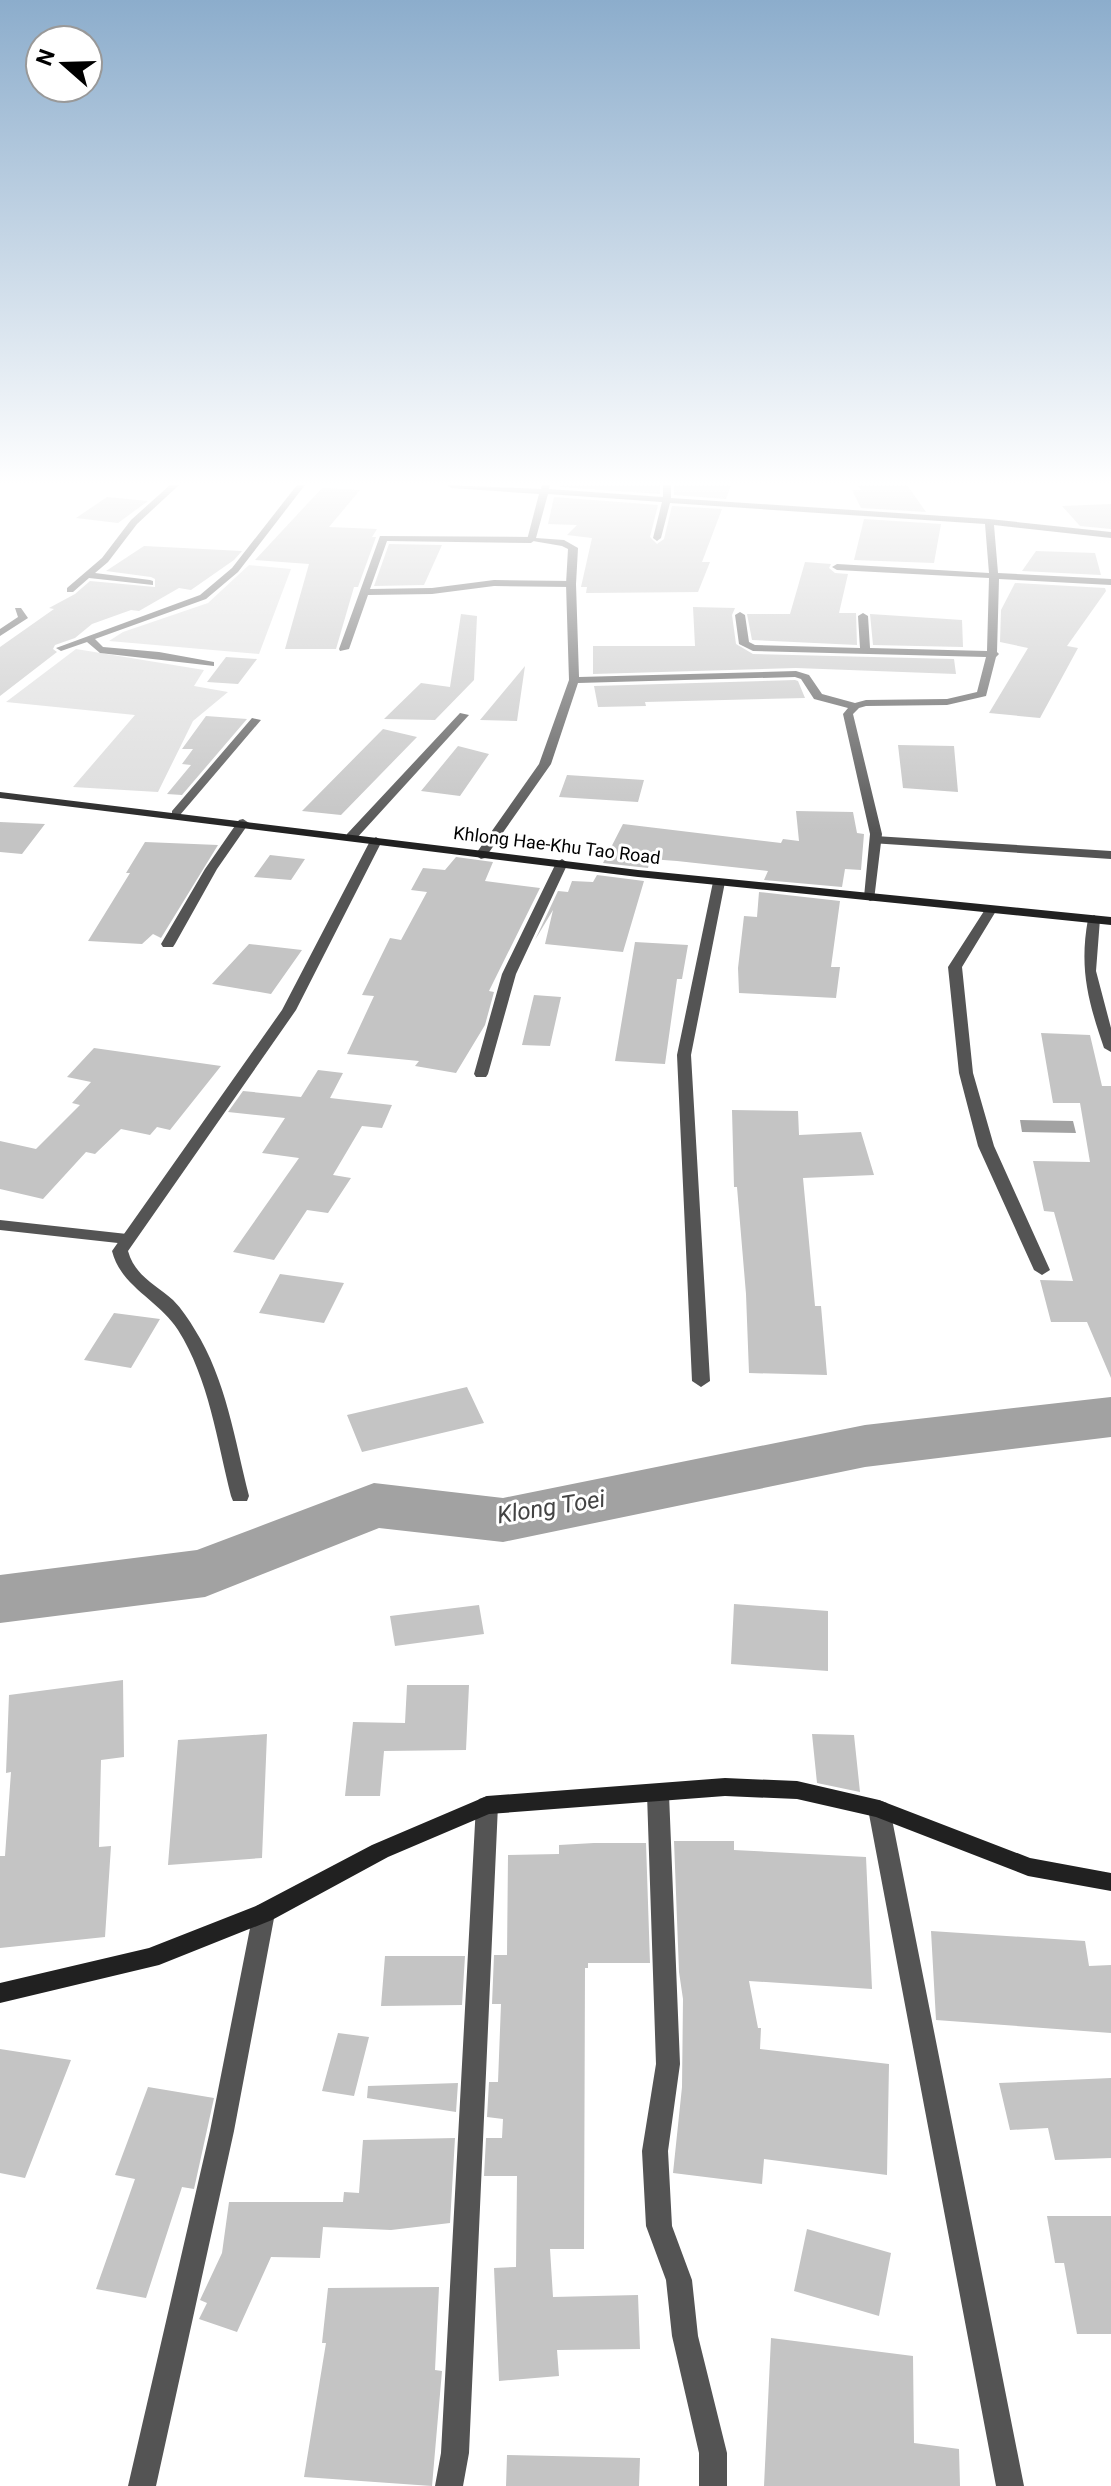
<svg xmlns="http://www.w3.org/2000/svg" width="1111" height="2486" font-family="Roboto,sans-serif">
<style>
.green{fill:#dbdbdb}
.water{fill:#a2a2a2}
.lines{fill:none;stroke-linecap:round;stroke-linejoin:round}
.river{fill:#a2a2a2;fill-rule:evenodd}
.building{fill:#c4c4c4}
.lane{fill:#545454;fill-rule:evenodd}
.street{fill:#545454;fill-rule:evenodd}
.secondary{fill:#212121;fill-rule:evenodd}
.labels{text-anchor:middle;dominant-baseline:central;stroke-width:6;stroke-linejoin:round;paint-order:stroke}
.far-street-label{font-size:18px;fill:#000;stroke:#fff}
.water-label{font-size:24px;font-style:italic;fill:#434343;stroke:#fff}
</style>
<rect width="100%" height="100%" fill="#fff"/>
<path class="green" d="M249,565L291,569L259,654L109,641L123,632L208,603Z
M76,649L204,670L194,686L228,692L193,721L158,792L73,787L135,715L6,702Z"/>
<path class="water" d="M1020,1120L1073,1121L1076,1133L1022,1132Z"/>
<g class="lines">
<path class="river" d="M1111,1397V1437L865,1467L503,1542L379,1528L205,1597L0,1623V1575L197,1550L374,1483L503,1498L865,1425Z"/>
</g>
<path class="building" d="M561,485H660V494L560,487Z
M674,485H731L726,499L674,495Z
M857,485H907L926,512L861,508L852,490H861Z
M322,488L360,490L329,527L377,529L372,537H376L358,587H354L336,649H285L309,564L255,560Z
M107,497L148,501L118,523L76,518Z
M554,497L658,505L650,537L657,544L664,539L672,506L722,509L702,562H710L698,592L586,593L587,587H581L592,538L567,535L577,525L548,524Z
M1111,504V529L1080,526L1062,506Z
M864,519L941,524L934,563L854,560Z
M389,544L442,545L424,585L374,586Z
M144,546L242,551L234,560L191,590L179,588L139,611L131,610L92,624L75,638L55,645L53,649L57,652L0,696V647L54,609L49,608L75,594L90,581L155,587V579L151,577L106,571Z
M1036,551L1095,553L1101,575L1022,571Z
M805,562L831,564L829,568L835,573L848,574L839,613H856L857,645L752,640L747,614H790Z
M1015,583L1105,588L1106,591L1067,646L1078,648L1040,718L989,713L1028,648L1000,642L1001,610Z
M693,607L735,608L732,615L736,644L753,654L954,659L956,674L796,668L593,674V646H695Z
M461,614L477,616L474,680L435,720L384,719L421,683L450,687Z
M870,614L962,620L963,647L873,645Z
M226,657L257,659L238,684L207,682Z
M525,666L517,721L480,720Z
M795,680L798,681L805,698L645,702L646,706L598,707L594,686Z
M206,716L247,719L182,795L167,794L191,765L182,764L193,749H182Z
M383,729L417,737L341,815L302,811Z
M898,745L954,746L958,792L903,788Z
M458,746L489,754L460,796L421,791Z
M567,775L644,780L638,802L559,797Z
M796,811L853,812L857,833L864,834L861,870L845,869L842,887L764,880L768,871L677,861L650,859L648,868L603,863L623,824L781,843L783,839L799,841Z
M0,822L45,824L22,854L0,852Z
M145,842L218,845L161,938L153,934L142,944L88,941L130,873H126Z
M270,855L305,859L291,880L254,877Z
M456,857L493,862L485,881L540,888L489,991L494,992L485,1025L456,1073L415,1066L419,1061L347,1054L374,996L362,995L390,938L401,940L427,892L411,890L423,868L445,870Z
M597,875L644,881L623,952L545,944L553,910L535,940L558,891L568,892L572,881L593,882Z
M759,892L840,901L831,967H840L836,998L739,993L738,968L744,916L757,917Z
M635,942L688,945L682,979H677L665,1064L615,1061Z
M249,944L302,950L271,994L212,984Z
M534,995L561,997L550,1046L522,1045Z
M1041,1033L1090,1035L1102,1086H1111V1378L1087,1322H1051L1040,1280L1073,1281L1054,1212L1044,1211L1033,1161L1090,1162L1080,1103H1053Z
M94,1048L221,1066L170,1130L157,1127L150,1135L121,1129L95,1154L86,1152L43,1199L0,1189V1141L36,1149L80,1105L72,1103L91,1082L67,1077Z
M318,1070L343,1073L330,1098L392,1105L382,1128L362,1126L333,1175L351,1178L328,1213L307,1210L274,1260L233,1252L299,1158L262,1153L285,1118L228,1112L243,1091L301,1097Z
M732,1110L798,1111L799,1135L861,1132L874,1175L803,1178L815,1306H821L827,1375L749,1373L746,1294L737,1187H734Z
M280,1274L344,1283L324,1323L259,1313Z
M114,1313L160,1319L131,1368L84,1360Z
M467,1387L484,1423L362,1452L347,1415Z
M734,1604L828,1611V1671L731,1664Z
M479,1605L484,1634L395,1646L390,1616Z
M123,1680L124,1757L101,1760L99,1847L111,1846L105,1937L0,1948V1856H5L11,1772L6,1773L9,1695Z
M407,1685H469L466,1750L384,1751L380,1796H345L353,1722L405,1723Z
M267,1734L262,1858L168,1865L178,1740Z
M812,1734L854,1735L860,1792L817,1783Z
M674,1841H734V1850L866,1857L872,1989L749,1981L758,2028H761L760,2049L889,2064L887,2175L764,2159L762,2184L673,2173L682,2087L683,1999L679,1972Z
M594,1843H646L650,1963H588V1968H585L584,2249H550L553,2297L638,2295L640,2349L557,2350L559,2376L499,2381L494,2268L516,2267L517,2176H484L486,2138H502L503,2119L487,2117L489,2082H498L501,2004H492L494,1955H507L508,1855L559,1854V1845Z
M931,1931L1085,1941L1089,1966L1111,1965V2033L936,2020Z
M385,1956H465L462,2005L381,2006Z
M338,2033L369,2037L354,2096L322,2091Z
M0,2049L71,2060L25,2178L0,2173Z
M1111,2078V2158L1055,2160L1048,2128L1010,2130L999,2083Z
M458,2083L456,2112L367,2098L368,2086Z
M148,2087L214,2098L194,2189L182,2187L146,2298L96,2289L135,2179L115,2175Z
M455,2138L450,2223L391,2230L323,2227L320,2258L271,2257L237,2332L199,2319L207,2303L200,2300L222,2253L229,2202H343L344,2192L359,2193L363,2140Z
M1047,2216H1111V2334H1077L1064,2263H1055Z
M807,2229L891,2253L879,2316L794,2291Z
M439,2287L435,2370L442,2371L432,2486L304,2477L326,2343H322L328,2288Z
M771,2338L913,2356L914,2443L959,2449L960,2486H764Z
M507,2455L640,2458L639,2486H506Z"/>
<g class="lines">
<path class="lane" d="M380,536L531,537L535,540L531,543L387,541L370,589L432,588L494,580L571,581L576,584L571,587L494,586L432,594L368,595L349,649L340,651L339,649Z
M15,608H21L28,618L0,636V629L18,617Z
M460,713L469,715L355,840H347V834Z
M252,718L261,720L180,815H172V811Z
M875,836L1111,851V859L871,843V837Z
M0,1220L127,1234L135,1239L127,1244L0,1230Z"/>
<path class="street" d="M170,485H179L137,524L108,562L95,573L150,580L153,581V585L89,578L73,592H67V588L102,558L131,520Z
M297,485H305L238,572L206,599L95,639L103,647L159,652L214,662V666L100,653L87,642L61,651L56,648L200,595L232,568Z
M447,485L541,489L542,485H550L549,489L663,497V485H671V498L989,519L1111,532V538L994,525L998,573L1111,579V585L999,579L997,652L999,654L996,657L986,696L947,705L866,706L859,708L853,714L882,834L874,900L870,901L864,897L870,834L843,714L848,708L814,699L801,679L795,677L578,683L551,764L485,858L481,859L475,855L539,764L569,680L566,584L568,549L562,546L527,540L539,494L451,488ZM548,494L662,502L653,538L657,541L661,538L670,503L985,524L989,573L837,564L832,567L837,570L989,578L987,651L870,648L868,616L863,613L858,616L860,648L755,645L749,642L745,615L740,612L735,615L739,644L753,651L986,657L977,692L947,699L866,700L855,703L822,694L809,675L796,671L579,677L576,584L578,548L564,540L536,538Z
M243,819L249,823L217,869L175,944L173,947H163L161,944L205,869L239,820Z
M376,837L382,841L296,1010L128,1251C135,1276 155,1284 173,1300C182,1309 189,1320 195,1330C226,1379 235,1441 249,1496L247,1501H233L231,1496C217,1441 209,1379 178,1330C159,1300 121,1287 112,1251L282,1010L370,841Z
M562,859L568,863L516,974L488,1074L486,1077H476L474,1074L502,974L556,863Z
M719,878L725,882L691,1055L710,1381L701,1387L692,1381L677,1055L713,882Z
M990,907L996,911L962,967L973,1073L994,1146L1050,1270L1042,1275L1034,1270L978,1146L959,1073L948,967L986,908Z
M1094,915L1100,919L1096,971L1111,1028V1052L1104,1048C1088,1001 1079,969 1088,919Z
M658,1785L666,1788L669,1794L680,2064L668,2151L672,2226L692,2280L698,2336L727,2453V2486H699V2453L672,2336L666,2280L646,2226L642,2151L656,2064L647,1794L650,1788Z
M487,1796L495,1799L498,1805L469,2453L463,2486H435L441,2453L476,1805L479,1799Z
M879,1800L887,1803L890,1809L1024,2486H996L868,1809L871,1803Z
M264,1903L272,1906L275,1913L234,2131L156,2486H128L210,2131L253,1913L256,1906Z"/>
<path class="secondary" d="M0,792L638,870L1111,917V925L638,877L0,798Z
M725,1778L797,1781L879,1800L1030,1858L1111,1873V1891L1028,1876L876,1817L797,1799L725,1796L489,1814L388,1857L272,1920L159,1965L0,2003V1983L149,1948L256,1906L372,1845L487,1796Z"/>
</g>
<linearGradient id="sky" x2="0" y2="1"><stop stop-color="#8cadcc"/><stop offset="0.58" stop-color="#fff"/><stop offset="1" stop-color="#fff" stop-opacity="0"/></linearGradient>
<rect width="1111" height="833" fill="url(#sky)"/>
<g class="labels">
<g class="far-street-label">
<text transform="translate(557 845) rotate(7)">Khlong Hae-Khu Tao Road</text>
</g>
<g class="water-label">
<text transform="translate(551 1507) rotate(-9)">Klong Toei</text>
</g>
</g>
<g transform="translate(64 64) rotate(290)"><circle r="38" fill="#ffffff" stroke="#999999" stroke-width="2"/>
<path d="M0-6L14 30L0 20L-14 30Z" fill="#000000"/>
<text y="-12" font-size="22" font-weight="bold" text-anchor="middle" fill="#000000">N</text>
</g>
</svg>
